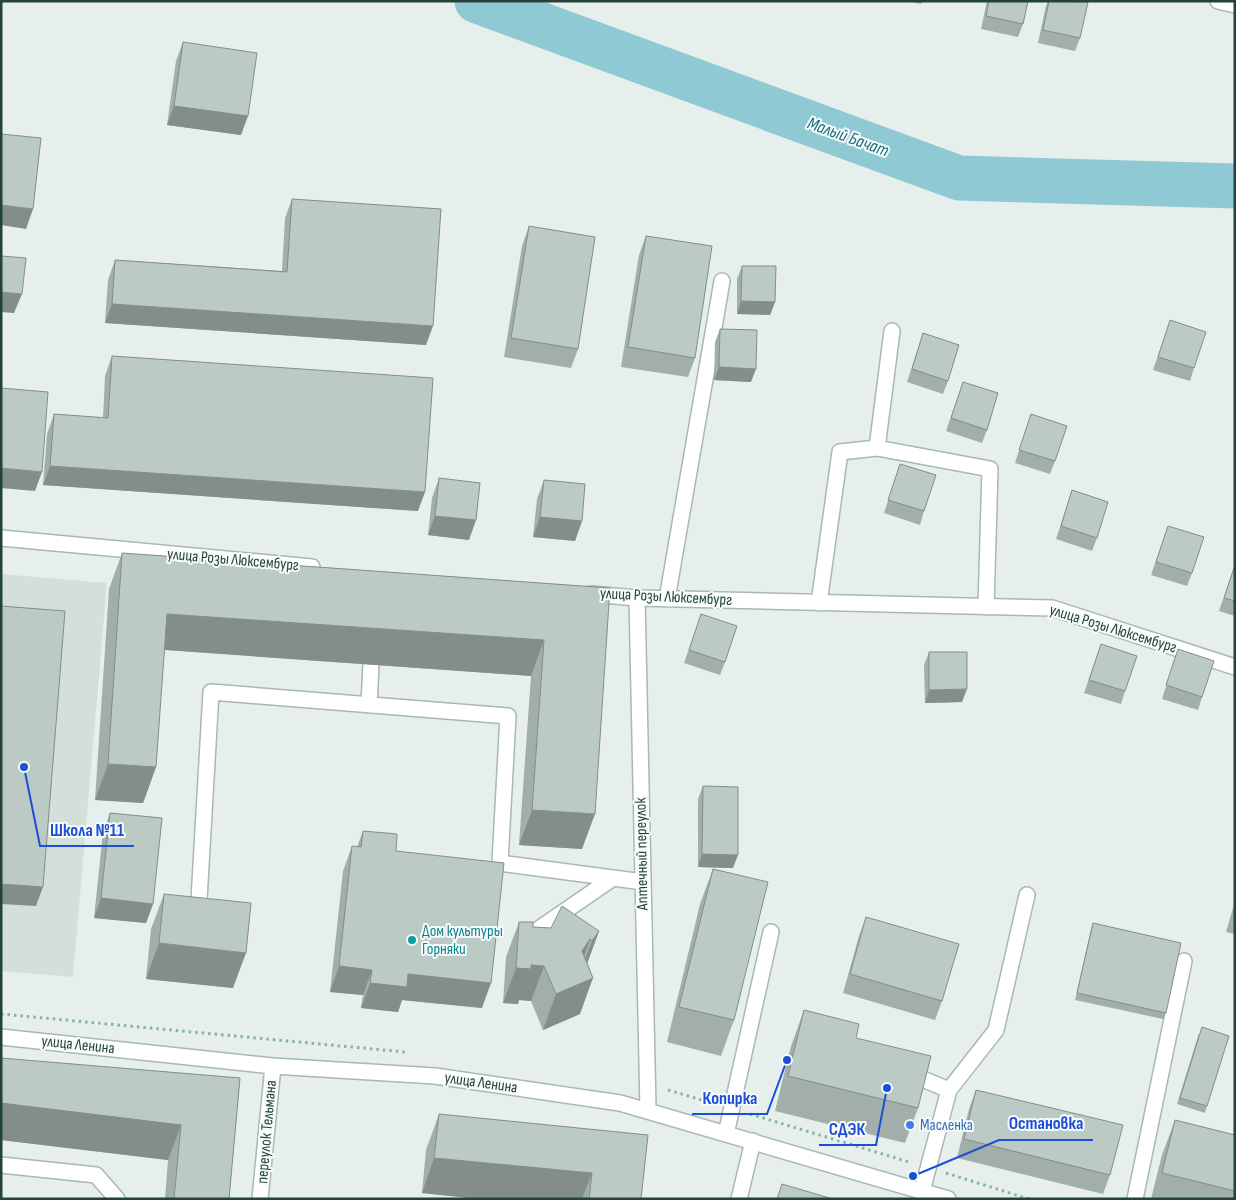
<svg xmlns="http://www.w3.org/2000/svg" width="1236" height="1200" font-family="'Sofia Sans Condensed',sans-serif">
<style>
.built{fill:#d4dfda}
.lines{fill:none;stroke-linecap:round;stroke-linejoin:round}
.river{stroke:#8ec9d4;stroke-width:45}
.minor-casing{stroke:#a8b8b2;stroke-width:18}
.path{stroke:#86b3a5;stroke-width:3;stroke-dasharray:2.5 4;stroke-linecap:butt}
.minor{stroke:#fff;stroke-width:15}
.wall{fill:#a1aea9}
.shaded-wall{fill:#838d89}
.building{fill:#bbcac4;stroke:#838d89}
.culture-dot{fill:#0f9aa8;stroke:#f7fbf9;stroke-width:2}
.shop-dot{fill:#3f7fe0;stroke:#f7fbf9;stroke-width:2}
.labels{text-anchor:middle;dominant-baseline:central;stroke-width:4;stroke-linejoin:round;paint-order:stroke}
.street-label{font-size:16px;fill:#24423a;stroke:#f7fbf9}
.culture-label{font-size:16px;fill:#0d838f;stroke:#f7fbf9;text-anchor:start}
.shop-label{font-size:16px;fill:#366cbe;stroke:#f7fbf9;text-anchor:start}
.water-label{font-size:18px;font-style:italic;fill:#1c6f80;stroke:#f7fbf9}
.leader{fill:none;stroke:#1d4ed8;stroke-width:2}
.callout-dot{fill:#1d4ed8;stroke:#f7fbf9;stroke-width:2}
.callout-label{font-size:18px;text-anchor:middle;font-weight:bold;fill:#1d4ed8;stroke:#f7fbf9;stroke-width:4;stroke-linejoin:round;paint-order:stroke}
</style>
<rect width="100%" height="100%" fill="#e6efeb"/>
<path class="built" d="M1,574L107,583L73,977L1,971Z"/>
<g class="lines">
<path class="river" d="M477,1L959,178L1235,186"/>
<defs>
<path id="minor" d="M1218,1L1235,5
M877,448L892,331
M1,538L312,567
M591,594L637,598L1052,608L1235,667
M637,598L648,1110
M667,599L722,281
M819,603L840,452L877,448L990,469L986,607
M369,705L371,664
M199,900L211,692L508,716L500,863L643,882
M536,931L613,878
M1,1037L273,1066L435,1076L620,1103L948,1199
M906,1072L949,1090
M726,1134L771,932
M1,1165L96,1175L117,1199
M922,1191L949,1090L996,1030L1027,895
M260,1199L273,1066
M739,1199L753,1141
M1135,1199L1184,961"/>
</defs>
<use href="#minor" class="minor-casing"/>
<path class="path" d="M1,1014L405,1052
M668,1090L712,1103
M750,1114L909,1162
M946,1173L1029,1199"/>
<use href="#minor" class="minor"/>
</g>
<path class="wall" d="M908,1H922L921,4Z
M987,1H1028L1023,24L1018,37L981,29Z
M1048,1H1087L1080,38L1075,51L1038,43L1046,6Z
M183,42L241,135L167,125L176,61Z
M292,199L426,345L105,323L108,280L115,260L282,271L285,218Z
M529,226L578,349L571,368L504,357L522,246Z
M646,236L695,358L688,377L621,367L639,255Z
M742,266L775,302L770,315L737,314V279Z
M1170,321L1194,368L1190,381L1153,370Z
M720,329L751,382L714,380L715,342Z
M923,333L948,381L943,394L907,382Z
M112,356L418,511L43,485L47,434L54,414L103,418L105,376Z
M963,382L987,430L982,443L946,431Z
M1031,414L1055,461L1050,474L1015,463Z
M900,464L924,511L920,525L884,513Z
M439,478L469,540L428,535L432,498Z
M544,480L582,521L575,541L533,537L537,499Z
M1072,490L1097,538L1092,551L1056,539Z
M1168,526L1192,573L1187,586L1151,575Z
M122,553L610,588L582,849L519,845L531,676L164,650L156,767L143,803L95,800L109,589Z
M1235,564V616L1219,611Z
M701,614L725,662L720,675L684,663Z
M1101,644L1125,691L1121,704L1084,693Z
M1178,649L1202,697L1198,710L1162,699Z
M929,652L962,702L925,703L924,665Z
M703,786L733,868L698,867V799Z
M110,813L153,904L146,923L94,918L103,832Z
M363,831L396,851L482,1008L402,1000L398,1012L361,1008L363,995L330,992L343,871L352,846L357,847Z
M713,869L734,1020L721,1056L667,1042L700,904Z
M164,894L233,988L146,979L151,929Z
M1235,901V934L1226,932Z
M866,917L942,1001L935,1020L843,993L859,936Z
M519,922L533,927L599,931L587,964L580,1014L543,1030L531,1001L519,1000L518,1004L503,1003L506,957Z
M1093,923L1166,1013L1163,1019L1075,1000L1091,929Z
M804,1010L856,1038L918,1108L905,1143L775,1111L791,1046Z
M1199,1033L1207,1106L1205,1113L1177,1104Z
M1,1058L240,1078L229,1199H165L168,1160L1,1140Z
M976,1090L1110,1175L1103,1194L957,1158L969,1109Z
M439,1114L648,1135L641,1199H479L422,1193L426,1150Z
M1175,1120L1235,1135V1199H1151L1162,1155Z"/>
<path class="shaded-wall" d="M174,106L248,116L241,135L167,125Z
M1,205L33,209L26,229L1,225Z
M1,292L22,294L14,313L1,312Z
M741,301L775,302L770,315L737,314Z
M112,304L433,326L426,345L105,323Z
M719,367L756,369L751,382L714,380Z
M50,466L425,492L418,511L43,485Z
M1,468L42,472L35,491L1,488Z
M435,516L476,520L469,540L428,535Z
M540,517L582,521L575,541L533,537Z
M167,614L544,640L531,676L154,649Z
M967,689L962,702L925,703L929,690Z
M108,764L156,767L143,803L95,800Z
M532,810L595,814L582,849L519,845Z
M702,854L738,855L733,868L698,867Z
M1,884L43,887L36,906L1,904Z
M101,898L153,904L146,923L94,918Z
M599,931L586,966L579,976L592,941Z
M590,939L577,975L582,951Z
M159,943L246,953L233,988L146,979Z
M531,965L544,966L531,1001L519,1000L518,1004L503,1003L516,968Z
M339,966L372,970L363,995L330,992Z
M408,974L491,983L482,1008L402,1000L398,1012L361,1008L370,983Z
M593,978L580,1014L543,1030L556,994Z
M1,1103L181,1125L168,1160L1,1140Z
M434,1158L592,1173L582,1199H479L422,1193Z"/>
<path class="building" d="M989,1H1028L1023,24L986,16Z
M1049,1L1088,2L1080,38L1043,30Z
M183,42L257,53L248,116L174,106Z
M1,134L41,138L33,209L1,205Z
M292,199L441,209L433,326L112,304L115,260L287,272Z
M529,226L595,237L578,349L511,338Z
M646,236L712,246L695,358L628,347Z
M1,256L26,258L22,294L1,292Z
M742,266H776L775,302L741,301Z
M1170,320L1206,332L1194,368L1158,357Z
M720,329L757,330L756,369L719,367Z
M923,333L959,345L948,381L912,369Z
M112,356L433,378L425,492L50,466L54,414L108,418Z
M963,382L998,393L987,430L951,418Z
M1,388L48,392L42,472L1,468Z
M1031,414L1067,426L1055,461L1019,450Z
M900,464L936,475L924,511L888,500Z
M439,478L480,483L476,520L435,516Z
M544,480L585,484L582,521L540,517Z
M1072,490L1108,502L1097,538L1061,526Z
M1168,526L1204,537L1192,573L1156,562Z
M122,553L610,588L595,814L532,810L544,640L167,614L156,767L108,764Z
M1235,565V601L1224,598Z
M1,606L65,611L43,887L1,884Z
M701,614L737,626L725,662L689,650Z
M1101,644L1137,656L1125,691L1089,680Z
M1178,649L1214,661L1202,697L1166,685Z
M929,652H967V689L929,690Z
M703,786L738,787V855L702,854Z
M110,813L162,818L153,904L101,898Z
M363,831L397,834L396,851L504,863L491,983L408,974L407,987L370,983L372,970L339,966L352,846L361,847Z
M713,869L768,882L734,1020L679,1007Z
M164,894L251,903L246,953L159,943Z
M562,906L599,931L592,941L590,939L582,951L593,978L556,994L544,966L531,965V969L516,968L519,922H533V927L551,928Z
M866,917L959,944L942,1001L850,974Z
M1093,923L1181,943L1166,1013L1077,993Z
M804,1010L859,1024L856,1038L931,1056L918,1108L788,1076Z
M1202,1027L1229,1036L1207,1106L1180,1098Z
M1,1058L240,1078L229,1199H174L181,1125L1,1103Z
M976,1090L1123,1125L1110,1175L964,1139Z
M439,1114L648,1135L641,1199H589L592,1173L434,1158Z
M1175,1120L1235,1135V1191L1162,1173Z
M782,1184L833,1199H777Z"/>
<circle class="culture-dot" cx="412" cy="940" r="5"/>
<circle class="shop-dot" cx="910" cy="1125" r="5"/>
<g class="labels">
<g class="street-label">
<text transform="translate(233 560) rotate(5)">улица Розы Люксембург</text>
<text transform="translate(666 597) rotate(3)">улица Розы Люксембург</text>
<text transform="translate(1113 629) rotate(17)">улица Розы Люксембург</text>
<text transform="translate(642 854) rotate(-91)">Аптечный переулок</text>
<text transform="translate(78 1045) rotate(6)">улица Ленина</text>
<text transform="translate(481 1083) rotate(8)">улица Ленина</text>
<text transform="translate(267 1132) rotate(-85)">переулок Тельмана</text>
</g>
<g class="culture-label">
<text x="422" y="931">Дом культуры<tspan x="422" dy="18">Горняки</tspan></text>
</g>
<g class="shop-label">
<text x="920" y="1125">Масленка</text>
</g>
<g class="water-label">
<text transform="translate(848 137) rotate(20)">Малый Бачат</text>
</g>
</g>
<path class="leader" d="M24 767L40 846H134M787 1060L767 1114H692M913 1176L999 1140H1093M887 1088L876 1145H819"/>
<g class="callout-dot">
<circle cx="24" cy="767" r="5"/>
<circle cx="787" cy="1060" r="5"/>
<circle cx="913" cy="1176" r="5"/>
<circle cx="887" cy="1088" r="5"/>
</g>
<g class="callout-label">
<text x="87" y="836">Школа №11</text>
<text x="730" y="1104">Копирка</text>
<text x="1046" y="1129">Остановка</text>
<text x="847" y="1135">СДЭК</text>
</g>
<rect width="1236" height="1200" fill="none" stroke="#24423a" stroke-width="5"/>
</svg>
